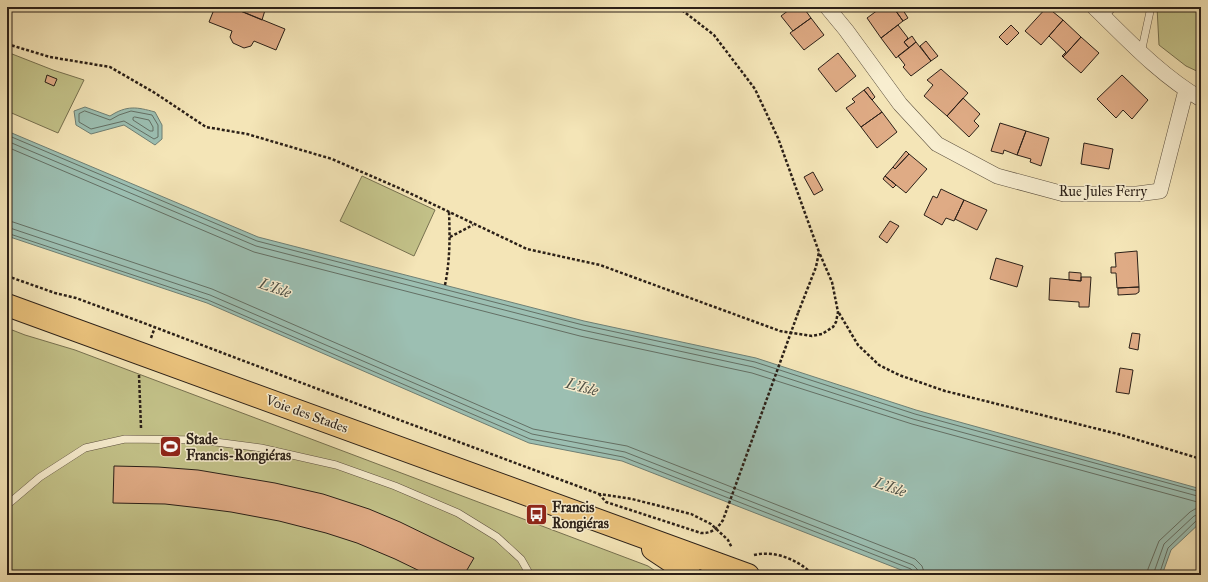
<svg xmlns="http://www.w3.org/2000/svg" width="1208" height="582" font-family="'IM FELL Great Primer',serif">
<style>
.green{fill:#c3c289;stroke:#777150}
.water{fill:#9cbfb2;stroke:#6f7f74}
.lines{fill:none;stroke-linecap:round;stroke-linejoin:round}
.shore{stroke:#647065;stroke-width:1}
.building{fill:#dfab85;stroke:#2b2018}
.service-casing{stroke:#5d5140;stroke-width:8}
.minor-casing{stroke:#5d5140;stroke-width:16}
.primary-casing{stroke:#2b2018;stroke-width:24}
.path{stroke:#2b2018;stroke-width:2.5;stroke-dasharray:3 2;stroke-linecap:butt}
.service{stroke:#f8eed0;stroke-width:7}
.minor{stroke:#f8eed0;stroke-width:15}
.primary{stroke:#eac27c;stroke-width:22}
.path-bridge{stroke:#2b2018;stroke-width:2.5;stroke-dasharray:3 2;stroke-linecap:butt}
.labels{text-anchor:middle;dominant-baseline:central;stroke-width:3;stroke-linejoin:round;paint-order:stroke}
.street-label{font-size:14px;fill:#2b2018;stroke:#f8eed0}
.poi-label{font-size:14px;font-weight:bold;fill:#2b2018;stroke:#f8eed0;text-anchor:start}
.water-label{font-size:15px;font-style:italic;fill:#4d5046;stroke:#f8eed0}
</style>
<rect width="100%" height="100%" fill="#f4e5b7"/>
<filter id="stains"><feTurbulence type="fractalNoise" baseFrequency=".005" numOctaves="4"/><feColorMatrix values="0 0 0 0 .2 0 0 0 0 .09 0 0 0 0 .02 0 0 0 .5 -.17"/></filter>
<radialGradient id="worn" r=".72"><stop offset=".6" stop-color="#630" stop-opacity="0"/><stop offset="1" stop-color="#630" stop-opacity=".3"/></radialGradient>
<path class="green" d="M1157,7H1201V73L1186,66L1159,45Z
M7,52L53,70L84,80L58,133L7,111Z
M362,176L435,210L414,256L340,221Z
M7,328L25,335L75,350L648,566L661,575H7Z"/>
<path class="water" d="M85,107L110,116C127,105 137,107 155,112L162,125V139L155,145L124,125L91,134L76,125L74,111Z
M7,131L258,237L584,321L756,358L916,410L1201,489V522L1171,550L1162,575H914L622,461L529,443L207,303L7,236Z"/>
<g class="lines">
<path class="shore" d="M85,111L110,120L119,115L131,111L152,115L158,125V137L154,139L124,121L91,129L79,122V114Z
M135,117L149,120L153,127V131H150L133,120V118Z
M7,135L257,241L583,325L755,362L915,414L1201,492
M7,141L256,246L582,330L753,367L913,419L1201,497
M7,147L254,252L580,336L752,373L912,424L1201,503
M7,221L13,222L212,289L533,429L627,446L915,559L922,566L925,575
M7,227L210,295L532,434L625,452L913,565L917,569L919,575
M7,233L208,300L530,439L623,457L911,569L913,572L914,575
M1147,575L1148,569L1159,541L1190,512L1195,509L1201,508
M1153,575L1164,544L1194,516L1201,514
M1159,575L1168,548L1197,520L1201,519"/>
</g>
<path class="building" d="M215,7H231L285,29L276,50L254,41L251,46L244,48L233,43L230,37L232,31L209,22Z
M240,7H266L262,20L238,10Z
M793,7H803L811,18L793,31L781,16Z
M882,7H893L903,21L881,38L867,18Z
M893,7H901L908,18L903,21Z
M1047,7L1063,20L1041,45L1025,31Z
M811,18L824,35L804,50L790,33Z
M1063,20L1081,37L1063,57L1062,56L1066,52L1049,36Z
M898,25L908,38L904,42L909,48L896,58L881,38Z
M1011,25L1019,33L1007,45L999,37Z
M912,36L916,42L909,48L904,42Z
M1081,37L1099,53L1081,73L1063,57Z
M926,41L938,56L931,61L920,46Z
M916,42L931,61L911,76L903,67L905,65L898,56Z
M838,53L856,76L836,92L818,69Z
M941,69L968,93L947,116L924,96L933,85L927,80Z
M47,75L57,79L54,86L45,82Z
M1122,75L1148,100L1132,119L1123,110L1116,118L1097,99Z
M868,87L875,97L872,100L864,90Z
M864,90L882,112L861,127L846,108L855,102L852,99Z
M963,98L980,114L974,121L979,126L969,137L947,116Z
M882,112L897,132L877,148L861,127Z
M1000,123L1026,131L1017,155L1004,150L1003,154L991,151Z
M1026,131L1049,138L1041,166L1030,162L1031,159L1017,155Z
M1084,143L1113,149L1109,169L1081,164Z
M906,151L909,154L895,169L893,167Z
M909,154L927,169L906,193L885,176L893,167L895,169Z
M813,172L823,190L814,195L804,177Z
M885,176L896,185L893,188L883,179Z
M941,189L964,200L954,221L946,218L942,225L924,215L933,196L937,198Z
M964,200L987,210L977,230L955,219Z
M890,221L899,226L887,243L879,237Z
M1137,251L1139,287L1117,288L1116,273H1111V267H1116L1115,253Z
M996,258L1023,266L1017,287L990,279Z
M1069,272L1081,273V281L1069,280Z
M1081,277H1091L1089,307H1079V302L1049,300L1050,278L1081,281Z
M1139,287V292L1136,294L1118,295V288Z
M1132,333L1140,334L1138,350L1129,348Z
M1120,368L1133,370L1129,394L1116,392Z
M114,466L158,467L198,470L275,483L323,494L369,509L400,522L474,558L464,575H428L395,559L357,543L326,533L279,521L231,512L200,508L165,504L113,503Z"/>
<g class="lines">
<defs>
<path id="service" d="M1104,17L1113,7
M1141,53L1151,7
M7,505L40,477L85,448L125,439L200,440L261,448L336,465L395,486L458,513L497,537L521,559L530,575"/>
<path id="minor" d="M827,7L846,30L900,104L937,144L997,176L1064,194H1137L1160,191L1186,90
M1094,7C1128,40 1160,75 1201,99"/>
<path id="primary" d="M7,305L748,575
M653,549L674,563L690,575"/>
</defs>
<use href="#service" class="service-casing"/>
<use href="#minor" class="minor-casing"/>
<use href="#primary" class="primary-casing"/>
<path class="path" d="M678,7L714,35L755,89L778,138L819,252L816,267L798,313
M7,44L50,57L110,67L155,93L206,127L247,134L332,159L401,189L527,249L600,265L780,331L812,336L822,334L833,327L836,322L838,312L832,282L819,252
M450,237L473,225
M7,276L55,293L76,298L141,322L405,422L599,494L632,499L691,514L711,524L728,540L732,548
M445,285C450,261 450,237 449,212
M839,313L858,345L879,365L899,375L945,391L1118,434L1201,459
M151,338L155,327
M139,375L141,428
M754,555C775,550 799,560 813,575"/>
<use href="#service" class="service"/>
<use href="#minor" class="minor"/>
<use href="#primary" class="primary"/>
<path class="path-bridge" d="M599,494L606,502L701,533C711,534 718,528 723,520L798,313"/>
</g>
<defs>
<symbol id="stadium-square" viewBox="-11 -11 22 22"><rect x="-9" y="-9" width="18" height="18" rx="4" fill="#8f2418" stroke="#f8eed0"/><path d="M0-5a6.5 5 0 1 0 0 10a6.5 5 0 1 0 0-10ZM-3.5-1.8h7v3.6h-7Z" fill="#fff"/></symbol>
<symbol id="bus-square" viewBox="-11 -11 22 22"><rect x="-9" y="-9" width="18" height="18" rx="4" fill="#8f2418" stroke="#f8eed0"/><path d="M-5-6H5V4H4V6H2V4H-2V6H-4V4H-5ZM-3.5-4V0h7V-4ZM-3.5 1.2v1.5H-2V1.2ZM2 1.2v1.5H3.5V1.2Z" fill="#fff"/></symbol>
</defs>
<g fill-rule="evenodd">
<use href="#stadium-square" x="158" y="434" width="25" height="25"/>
<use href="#bus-square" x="524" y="502" width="25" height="25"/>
</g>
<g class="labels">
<g class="street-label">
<text x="1103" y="191">Rue Jules Ferry</text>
<text transform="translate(307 414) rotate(20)">Voie des Stades</text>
</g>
<g class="poi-label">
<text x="186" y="439">Stade<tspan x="186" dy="16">Francis-Rongiéras</tspan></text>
<text x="552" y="507">Francis<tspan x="552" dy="16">Rongiéras</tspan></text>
</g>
<g class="water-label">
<text transform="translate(275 288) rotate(19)">L'Isle</text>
<text transform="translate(582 387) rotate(15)">L'Isle</text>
<text transform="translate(890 487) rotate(19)">L'Isle</text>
</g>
</g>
<rect width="1208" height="582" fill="none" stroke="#f4e5b7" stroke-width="24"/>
<rect x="8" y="8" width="1192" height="566" fill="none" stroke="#2b2018" stroke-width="2"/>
<rect x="12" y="12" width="1184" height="558" fill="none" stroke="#2b2018"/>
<rect width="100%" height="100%" filter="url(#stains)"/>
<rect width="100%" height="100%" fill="url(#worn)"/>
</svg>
